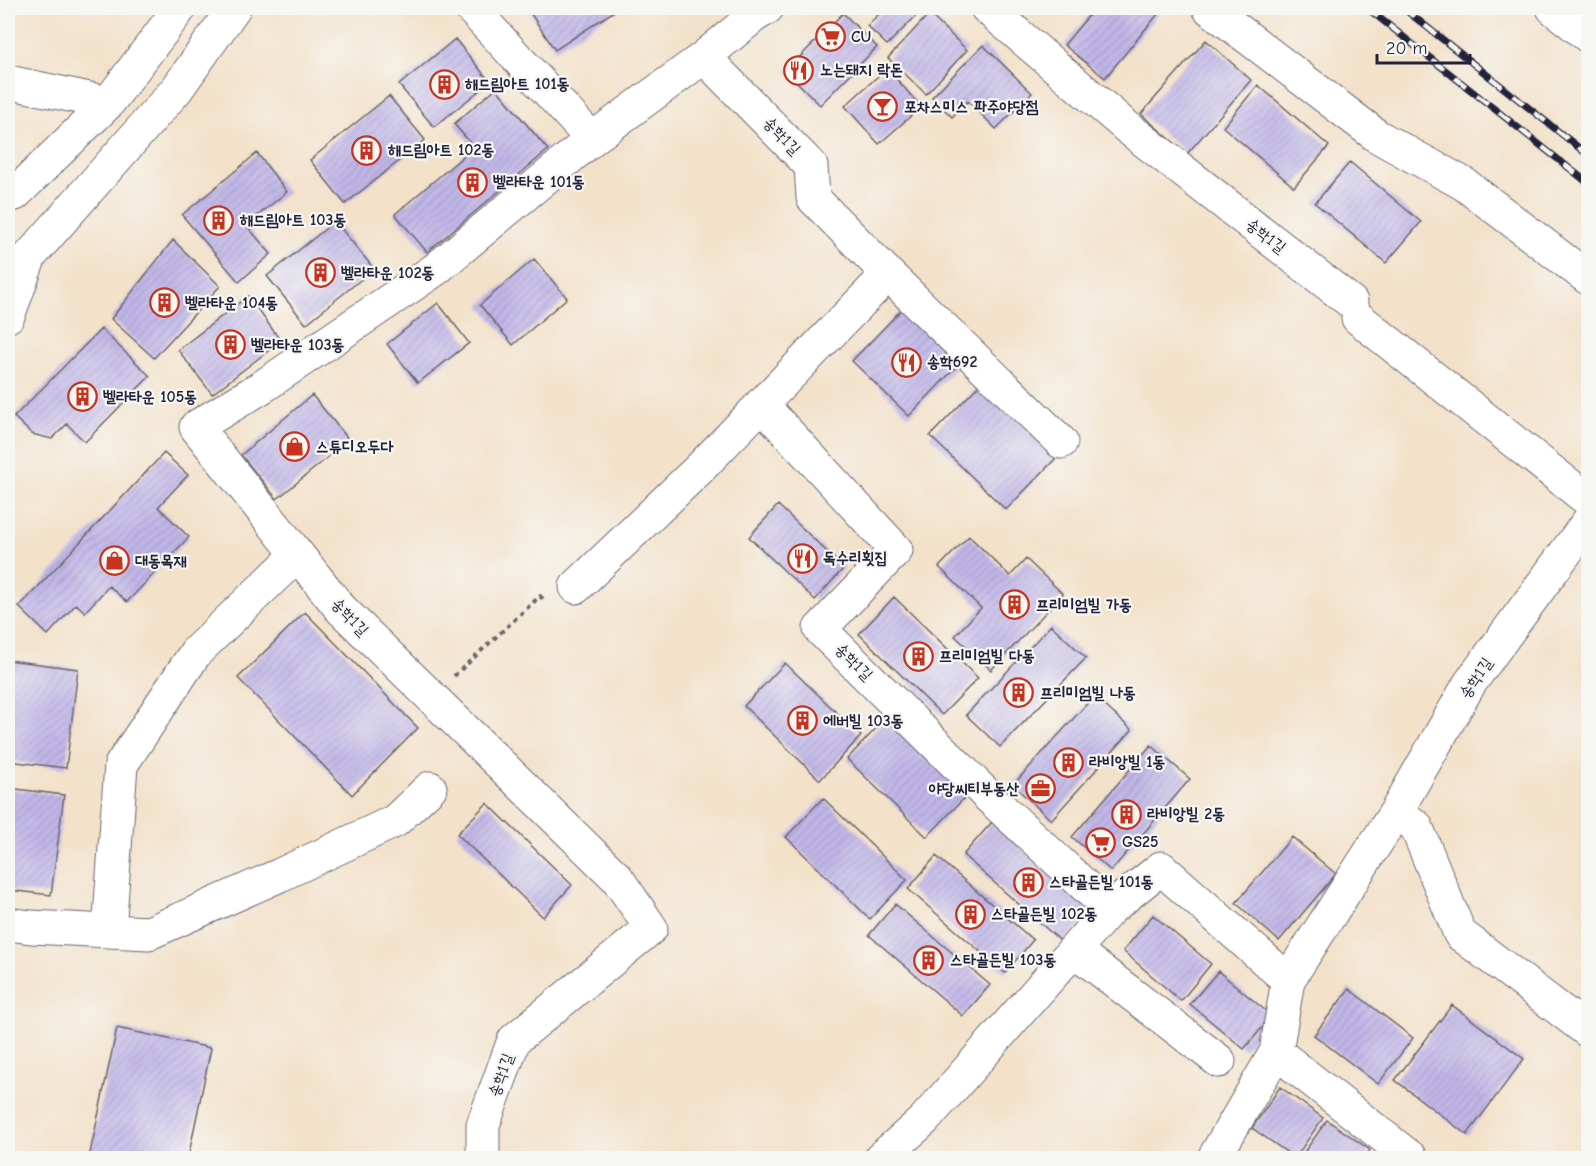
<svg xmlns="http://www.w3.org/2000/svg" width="1596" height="1166" font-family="'Comic Neue','Poor Story',sans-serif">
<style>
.building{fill:url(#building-hatch)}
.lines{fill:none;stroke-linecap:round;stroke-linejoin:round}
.minor-casing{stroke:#6b656d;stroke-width:35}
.path{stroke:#6b656d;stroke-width:4;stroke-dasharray:4.5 4.5;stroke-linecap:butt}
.minor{stroke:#fff;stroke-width:33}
.rail-casing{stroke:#22223b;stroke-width:7}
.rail{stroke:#f6f6f2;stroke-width:4.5;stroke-dasharray:14;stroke-linecap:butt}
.labels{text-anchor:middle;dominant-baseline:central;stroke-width:4.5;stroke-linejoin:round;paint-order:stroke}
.poi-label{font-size:16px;font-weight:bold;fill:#22223b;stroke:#f6f6f2;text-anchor:start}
.street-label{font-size:16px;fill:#22223b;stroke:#f6f6f2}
</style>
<defs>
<pattern id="building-hatch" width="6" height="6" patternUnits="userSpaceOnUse" patternTransform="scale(1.5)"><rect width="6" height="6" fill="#c1b7e8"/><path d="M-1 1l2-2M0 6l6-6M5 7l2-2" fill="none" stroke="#a69dc8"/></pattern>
</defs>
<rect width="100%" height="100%" fill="#f6f6f2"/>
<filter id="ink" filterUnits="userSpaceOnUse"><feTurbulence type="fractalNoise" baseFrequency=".0167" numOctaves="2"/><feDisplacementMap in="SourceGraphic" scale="12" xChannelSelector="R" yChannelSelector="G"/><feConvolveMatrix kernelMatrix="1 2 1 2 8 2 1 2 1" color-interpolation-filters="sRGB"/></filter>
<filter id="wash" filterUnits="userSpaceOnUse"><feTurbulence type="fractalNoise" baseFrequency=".008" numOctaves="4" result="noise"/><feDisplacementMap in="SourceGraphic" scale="24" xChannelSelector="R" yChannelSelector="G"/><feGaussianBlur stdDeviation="1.35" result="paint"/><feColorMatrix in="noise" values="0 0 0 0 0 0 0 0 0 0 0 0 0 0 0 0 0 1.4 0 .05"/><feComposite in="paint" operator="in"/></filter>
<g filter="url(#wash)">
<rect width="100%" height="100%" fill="#f3e1c9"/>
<g id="blocks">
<path class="building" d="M527,8H619L555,50Z
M885,8H924L887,45L867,26Z
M1095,8H1163L1105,78L1064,45Z
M843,13L877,47L820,105L786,71Z
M929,14L967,50L926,94L888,58Z
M455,39L490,82L434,127L399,85Z
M1206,40L1251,80L1187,154L1141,114Z
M983,45L1032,93L996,129L968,101L952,117L932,97Z
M887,68L921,107L879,144L845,106Z
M1258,85L1329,146L1294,187L1223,127Z
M496,88L548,150L427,252L395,214L474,147L454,124Z
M389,96L425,140L345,204L310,160Z
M257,153L287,192L246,225L271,254L239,282L182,215Z
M1350,162L1421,222L1386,263L1315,203Z
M335,221L374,269L306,324L267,276Z
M173,240L220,286L154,358L111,319Z
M534,259L567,298L513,345L480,305Z
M248,296L281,341L212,394L178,350Z
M438,303L469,343L418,383L387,344Z
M903,308L960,363L909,416L852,361Z
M101,329L150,376L85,442L67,424L52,439L32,434L14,417Z
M981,383L1057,457L1006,510L930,436Z
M312,395L349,440L277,499L241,455Z
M164,453L188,475L158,507L189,537L127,602L109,586L85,612L76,604L48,635L19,607Z
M778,505L844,568L815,600L749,537Z
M969,536L1010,576L1026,559L1063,594L991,670L955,636L981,608L939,567Z
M894,597L978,678L942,715L859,634Z
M305,612L418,728L352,795L238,678Z
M1051,625L1086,658L1000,747L966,715Z
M8,660L78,669L66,768L8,761Z
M785,663L861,736L820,780L744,706Z
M1094,696L1132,730L1051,820L1013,785Z
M887,717L968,794L927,837L847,759Z
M1151,745L1190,779L1111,871L1072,837Z
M8,788L64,795L51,895L8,890Z
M823,798L907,880L870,919L786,837Z
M487,803L572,885L543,917L457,834Z
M992,822L1093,910L1064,944L963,855Z
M1292,837L1336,874L1279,941L1236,903Z
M936,856L1033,940L1005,973L908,889Z
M895,904L990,985L963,1016L869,935Z
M1153,915L1211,964L1181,1001L1123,951Z
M1218,971L1272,1016L1244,1049L1190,1004Z
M1349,989L1413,1038L1378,1084L1314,1035Z
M1452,1005L1524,1059L1467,1135L1395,1080Z
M117,1028L211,1048L188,1158H89Z
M1280,1087L1323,1118L1295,1158L1252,1128Z
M1327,1120L1370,1150L1364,1158H1300Z"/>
</g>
</g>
<g filter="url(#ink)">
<use href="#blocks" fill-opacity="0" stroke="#6b656d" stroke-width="1.5"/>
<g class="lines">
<defs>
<path id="minor" d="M471,8L592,139L704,57L754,16L767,8
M987,8L1128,128L1351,302
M1209,8L1377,136L1464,184L1588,278
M1553,8L1588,36
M8,82L108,103
M8,192L15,194L108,103L180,8
M888,274L1061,442
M8,316L30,256L177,89L234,8
M1358,318L1588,500
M761,404L896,550L820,629L989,797L1110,909L1161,868L1288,980L1276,1052L1411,1158
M297,555L196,652L121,765L109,931L149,933L280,875L395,821L430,788
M576,587L699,469L888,274L813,198L811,166L704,57
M1396,812L1416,826L1460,934L1588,1031
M8,924L31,927L109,931
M1074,950L1219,1061
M1288,980L1396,812L1470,683L1588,522
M483,1158V1125L514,1040L651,928L617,878L341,609L196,427L262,387L436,269L592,139
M881,1158L924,1120L1110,909
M1214,1158L1276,1052"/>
</defs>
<use href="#minor" class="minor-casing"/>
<path class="path" d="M454,676L540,596L545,601"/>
<use href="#minor" class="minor"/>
<defs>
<path id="rail" d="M1367,8L1588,183
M1403,8L1588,155"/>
</defs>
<use href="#rail" class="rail-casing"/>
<use href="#rail" class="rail"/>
</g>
</g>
<defs>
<symbol id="supermarket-ring" viewBox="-11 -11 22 22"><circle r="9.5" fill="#f6f6f2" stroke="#c8321e" stroke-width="1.5"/><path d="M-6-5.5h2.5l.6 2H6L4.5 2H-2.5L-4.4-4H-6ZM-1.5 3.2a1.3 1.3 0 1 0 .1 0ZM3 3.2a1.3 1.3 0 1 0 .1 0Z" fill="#c8321e"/></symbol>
<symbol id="restaurant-ring" viewBox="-11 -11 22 22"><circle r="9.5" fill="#f6f6f2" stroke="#c8321e" stroke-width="1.5"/><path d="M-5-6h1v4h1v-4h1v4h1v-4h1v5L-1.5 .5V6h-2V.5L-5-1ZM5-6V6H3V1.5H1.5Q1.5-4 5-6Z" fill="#c8321e"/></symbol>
<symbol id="building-ring" viewBox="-11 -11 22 22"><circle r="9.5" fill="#f6f6f2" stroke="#c8321e" stroke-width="1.5"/><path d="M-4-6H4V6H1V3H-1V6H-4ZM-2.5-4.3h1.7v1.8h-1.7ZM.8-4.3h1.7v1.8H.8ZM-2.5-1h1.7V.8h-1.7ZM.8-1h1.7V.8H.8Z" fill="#c8321e"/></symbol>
<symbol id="bar-ring" viewBox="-11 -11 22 22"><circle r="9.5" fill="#f6f6f2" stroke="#c8321e" stroke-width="1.5"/><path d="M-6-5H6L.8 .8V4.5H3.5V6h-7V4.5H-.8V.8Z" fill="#c8321e"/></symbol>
<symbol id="shop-ring" viewBox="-11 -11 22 22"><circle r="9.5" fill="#f6f6f2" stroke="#c8321e" stroke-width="1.5"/><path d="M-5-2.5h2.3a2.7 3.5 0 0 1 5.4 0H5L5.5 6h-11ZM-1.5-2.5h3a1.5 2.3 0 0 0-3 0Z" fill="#c8321e"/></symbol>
<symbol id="office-ring" viewBox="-11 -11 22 22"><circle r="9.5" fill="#f6f6f2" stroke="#c8321e" stroke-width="1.5"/><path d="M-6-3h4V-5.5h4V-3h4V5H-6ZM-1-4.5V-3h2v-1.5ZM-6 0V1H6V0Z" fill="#c8321e"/></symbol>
</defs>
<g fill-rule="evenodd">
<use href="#supermarket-ring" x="814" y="20" width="33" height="33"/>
<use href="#restaurant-ring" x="782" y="54" width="33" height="33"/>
<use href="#building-ring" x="428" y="68" width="33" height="33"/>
<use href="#bar-ring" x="866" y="90" width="33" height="33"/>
<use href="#building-ring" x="350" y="134" width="33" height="33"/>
<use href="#building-ring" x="456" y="166" width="33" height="33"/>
<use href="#building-ring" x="202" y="204" width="33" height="33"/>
<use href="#building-ring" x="304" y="256" width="33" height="33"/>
<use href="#building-ring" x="148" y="286" width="33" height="33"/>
<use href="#building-ring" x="214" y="328" width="33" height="33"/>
<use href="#restaurant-ring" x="890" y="346" width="33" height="33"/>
<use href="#building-ring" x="66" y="380" width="33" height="33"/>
<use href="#shop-ring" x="278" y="430" width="33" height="33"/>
<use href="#restaurant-ring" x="786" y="542" width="33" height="33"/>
<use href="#shop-ring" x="98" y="544" width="33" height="33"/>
<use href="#building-ring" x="998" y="588" width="33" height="33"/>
<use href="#building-ring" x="902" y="640" width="33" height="33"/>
<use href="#building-ring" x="1002" y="676" width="33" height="33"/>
<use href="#building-ring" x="786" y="704" width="33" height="33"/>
<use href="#building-ring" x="1052" y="746" width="33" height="33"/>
<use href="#office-ring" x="1024" y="772" width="33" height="33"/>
<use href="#building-ring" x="1110" y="798" width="33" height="33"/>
<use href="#supermarket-ring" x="1084" y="826" width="33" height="33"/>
<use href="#building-ring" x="1012" y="866" width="33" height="33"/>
<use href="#building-ring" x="954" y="898" width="33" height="33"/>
<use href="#building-ring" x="912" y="944" width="33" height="33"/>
</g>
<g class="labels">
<g class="poi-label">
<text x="851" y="37">CU</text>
<text x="820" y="70">노는돼지 락돈</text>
<text x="465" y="84">해드림아트 101동</text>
<text x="904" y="107">포차스미스 파주야당점</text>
<text x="388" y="150">해드림아트 102동</text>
<text x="493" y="182">벨라타운 101동</text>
<text x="240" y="220">해드림아트 103동</text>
<text x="341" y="273">벨라타운 102동</text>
<text x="185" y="303">벨라타운 104동</text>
<text x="251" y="345">벨라타운 103동</text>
<text x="927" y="362">송학692</text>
<text x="103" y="397">벨라타운 105동</text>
<text x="316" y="447">스튜디오두다</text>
<text x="823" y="558">독수리횟집</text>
<text x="135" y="561">대동목재</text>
<text x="1036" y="605">프리미엄빌 가동</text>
<text x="939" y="656">프리미엄빌 다동</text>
<text x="1040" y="693">프리미엄빌 나동</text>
<text x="823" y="721">에버빌 103동</text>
<text x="1089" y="762">라비앙빌 1동</text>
<text x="1019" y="789" text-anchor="end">야당씨티부동산</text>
<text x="1147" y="814">라비앙빌 2동</text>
<text x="1122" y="842">GS25</text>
<text x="1049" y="882">스타골든빌 101동</text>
<text x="991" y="914">스타골든빌 102동</text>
<text x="950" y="960">스타골든빌 103동</text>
</g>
<g class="street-label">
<text transform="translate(782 136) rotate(46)">송학1길</text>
<text transform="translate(1266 236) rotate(38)">송학1길</text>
<text transform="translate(350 617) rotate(46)">송학1길</text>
<text transform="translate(854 662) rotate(45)">송학1길</text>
<text transform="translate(1476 678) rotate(-56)">송학1길</text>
<text transform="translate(501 1075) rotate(-70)">송학1길</text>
</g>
</g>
<rect width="1596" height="1166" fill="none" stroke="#f6f6f2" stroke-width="30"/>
<path d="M1377 54v9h93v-9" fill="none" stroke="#22223b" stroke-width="3"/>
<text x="1386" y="54" font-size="18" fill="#22223b" stroke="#f6f6f2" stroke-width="4.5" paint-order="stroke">20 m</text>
</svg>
